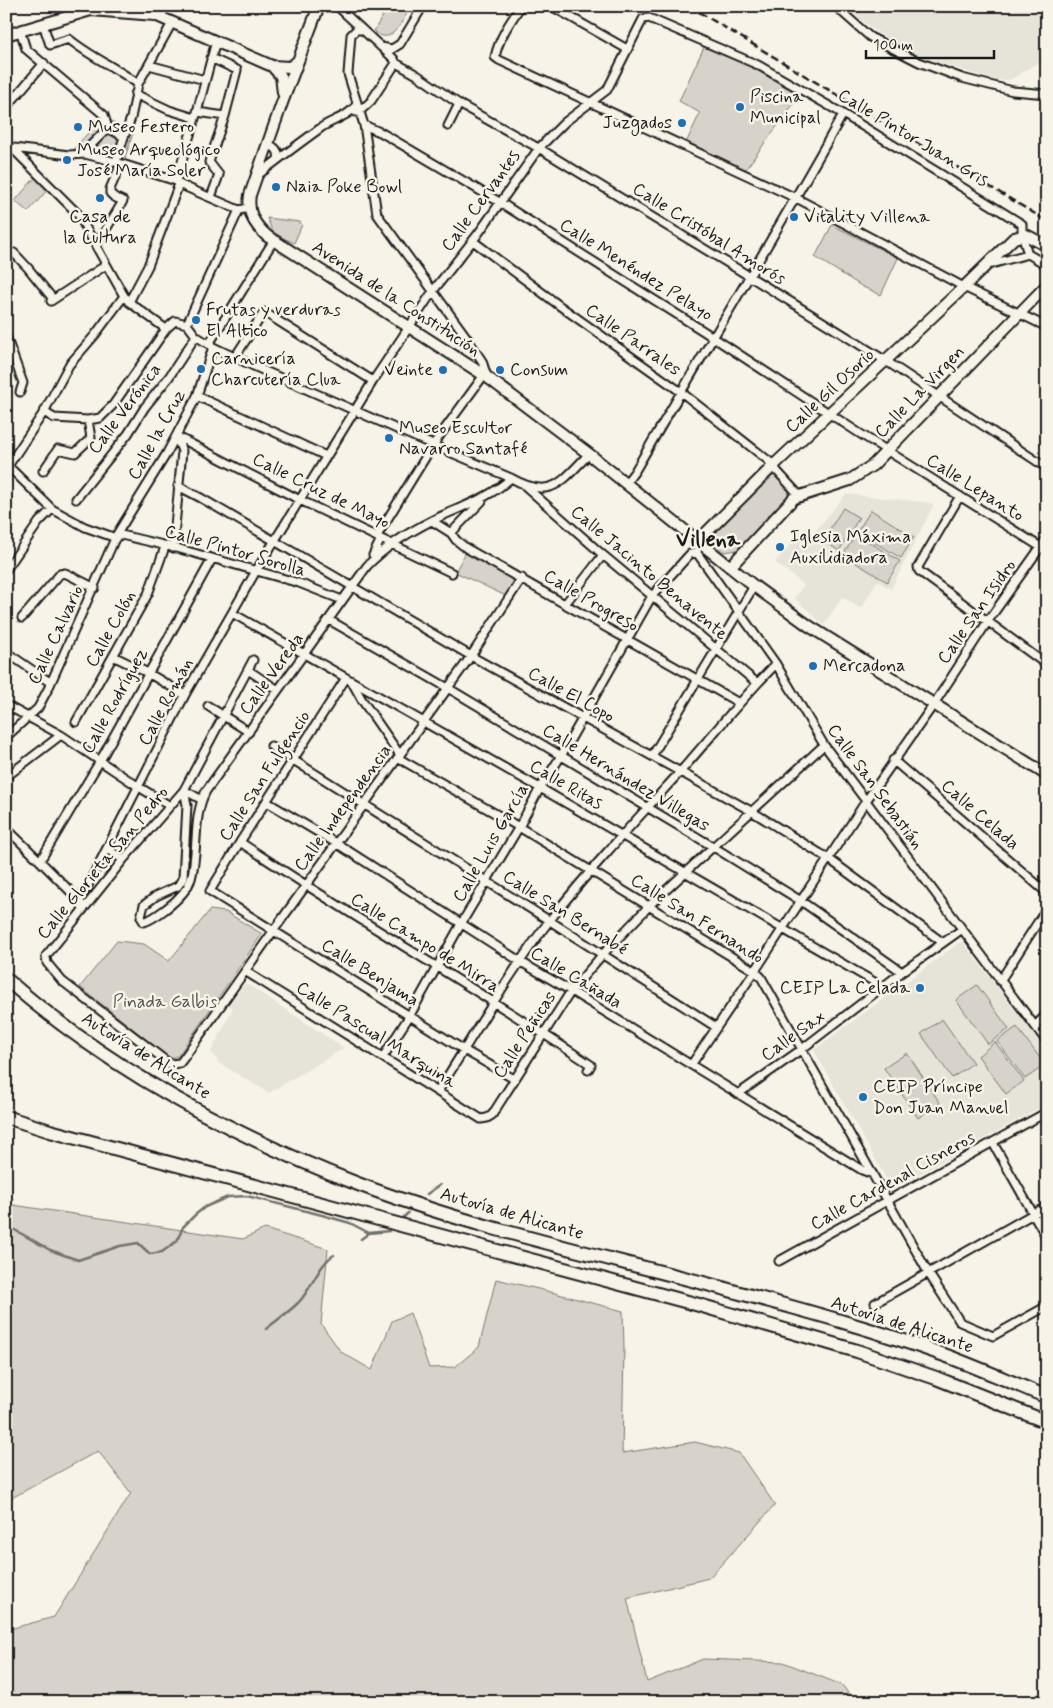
<svg xmlns="http://www.w3.org/2000/svg" width="1053" height="1708" font-family="Mynerve,sans-serif">
<style>
.built{fill:#e6e3d9}
.green{fill:#d7d3cb;stroke:#7a7874}
.lines{fill:none;stroke-linecap:round;stroke-linejoin:round}
.stream{stroke:#72716c;stroke-width:2.5}
.street-casing{stroke:#1c1c1c;stroke-width:11}
.secondary-casing{stroke:#1c1c1c;stroke-width:14}
.highway-casing{stroke:#1c1c1c;stroke-width:16}
.street{stroke:#f7f3e8;stroke-width:7}
.secondary{stroke:#f7f3e8;stroke-width:10}
.highway{stroke:#f7f3e8;stroke-width:12}
.rail{stroke:#1c1c1c;stroke-width:2.5;stroke-dasharray:8 4;stroke-linecap:butt}
.poi-dot{fill:#1f6fb2;stroke:#f7f3e8;stroke-width:2}
.labels{text-anchor:middle;dominant-baseline:central;stroke-width:5;stroke-linejoin:round;paint-order:stroke}
.poi-label{font-size:18px;fill:#1c1c1c;stroke:#f7f3e8;text-anchor:start}
.street-label{font-size:18px;fill:#1c1c1c;stroke:#f7f3e8}
.park-label{font-size:18px;fill:#545351;stroke:#f7f3e8}
.district-label{font-size:22px;font-weight:bold;fill:#1c1c1c;stroke:#f7f3e8}
</style>
<rect width="100%" height="100%" fill="#f7f3e8"/>
<filter id="ink" filterUnits="userSpaceOnUse"><feTurbulence type="fractalNoise" baseFrequency=".02" numOctaves="2"/><feDisplacementMap in="SourceGraphic" scale="10" xChannelSelector="R" yChannelSelector="G"/><feConvolveMatrix kernelMatrix="1 2 1 2 8 2 1 2 1" color-interpolation-filters="sRGB"/></filter>
<g filter="url(#ink)">
<path class="built" d="M844,6H1033L1047,14V54L1045,58L1010,80H994L940,63L910,52L875,31Z
M846,494L932,503L933,506L891,589L877,581L861,609L842,597L824,625L794,598L804,585L775,562L806,527L814,533Z
M960,942H963L1047,1052V1104L892,1189L814,1050Z
M245,984L250,986L344,1048L269,1093L219,1063L211,1052L233,1008L229,1005Z"/>
<path class="green" d="M388,6H411C403,19 392,48 374,31Z
M704,47L746,64L800,95L745,170L686,143L700,113L679,101Z
M105,115L121,129L133,133L124,161L118,169L93,160L69,157L76,146Z
M38,174L51,186L28,212L15,201Z
M267,218L300,222L302,225L294,243L273,233Z
M832,225L898,258L881,295L863,287L815,257Z
M776,475L788,486L789,496L738,550L724,552C715,546 712,541 713,530L769,477Z
M843,508L859,518L839,551L823,540Z
M871,510L914,537L901,558L857,532Z
M856,534L900,561L887,582L843,555Z
M466,552L518,580L506,596L455,572Z
M210,910L226,912L262,934L178,1056L170,1058L80,987L117,941L144,944L169,961Z
M977,985L1009,1029L988,1044L956,1000Z
M942,1019L973,1063L952,1078L921,1034Z
M1017,1027L1045,1065L1025,1079L997,1041Z
M995,1042L1024,1081L1006,1094L978,1056Z
M907,1053L940,1103L918,1118L884,1068Z
M6,1204L243,1239L265,1229L328,1249L321,1324L341,1352L372,1370L392,1321L410,1313L429,1368L455,1367L479,1347L496,1279L547,1291L623,1311L624,1347L622,1453L695,1442L739,1453L775,1505L709,1578L627,1598L647,1682L703,1659L783,1662L842,1685L855,1702H6V1630L54,1617L131,1493L98,1451L6,1501Z"/>
<g class="lines">
<path class="stream" d="M427,1194L440,1185
M402,1219L408,1213
M6,1225L50,1250L78,1260L120,1246L138,1243L150,1254L162,1252L177,1241L183,1227L195,1215L205,1207L228,1197L247,1196L322,1215L350,1223L369,1233
M361,1239L369,1233L389,1231
M266,1329C277,1320 289,1312 299,1302C311,1289 320,1263 334,1255"/>
<defs>
<path id="street" d="M337,6L394,59L396,63L417,75L459,104L542,150L749,276L886,361L1047,468
M521,6C510,22 499,38 495,57L499,60L800,200L964,287L1047,327
M551,6L627,49
M835,6L870,37L919,62L962,78L1013,91L1047,94
M161,18L165,6
M43,24L50,45L69,39C91,57 115,67 138,84
M20,30L26,49L104,115L108,128
M362,30H356L351,35L348,74L364,125L377,214L465,335L482,361L487,377
M381,47L392,49L400,44L423,6
M211,58L237,70L225,116L209,162L219,175L211,197
M149,65L205,80
M135,94L169,110L195,118
M6,108L44,63
M197,112L225,116
M356,112H359L371,101L396,63
M364,125L382,133L501,203L705,332L859,433L1047,551
M448,126L459,104
M124,137L131,118L138,84L172,23
M268,144C275,147 280,151 278,159
M6,147L69,155L85,154L116,162L176,181L181,185L239,210L249,208
M12,148L78,214L124,296L129,302L166,329
M85,154L87,149L108,128L124,137L116,162
M257,176C278,159 300,143 322,127C334,119 350,116 357,104
M176,181L197,112L216,41
M473,241L560,306L681,392L774,465L777,471L799,495
M96,246L123,201L114,197L110,193V189L121,164
M14,253L28,268L53,299
M988,265L1028,254
M51,301L106,265
M129,302L148,266L179,184
M187,324L239,210
M6,336L23,383L20,392
M209,344L274,240
M235,357L264,312L373,381
M197,396L326,456
M44,412L54,418L88,420L100,418L113,405L166,329L175,321L187,324L196,336L213,347L258,368L433,445L511,478C552,501 561,482 589,454
M176,436L300,500L452,573
M8,466L52,509L85,527L116,538
M6,469L44,412L69,365L95,335L124,296
M43,471L58,449L75,453L91,438L88,420
M626,483L635,471C704,352 776,234 843,114
M178,486L201,498L471,656L751,811L829,859L942,942
M525,486L603,555L757,683
M960,496L918,567L919,571L1047,665
M76,499L128,434L145,407L169,377L196,336
M432,521L451,533L456,540L466,548L739,703
M451,533L482,501
M117,534L180,549L299,583L342,600
M698,541L697,553L776,664L824,745L1047,1042
M173,548L182,451L176,436
M373,555L380,541L377,536L433,445L484,375
M6,570L39,522L52,509
M565,604L603,555
M232,613L540,788L883,987
M22,618L60,574L65,573L95,588
M329,620L448,688L712,846L801,901L902,972
M6,652L51,683
M113,656L148,673L185,695
M253,660L184,790L123,860L46,956L47,963L62,981L170,1064L180,1063L186,1055L274,930L471,656L522,578
M248,670L278,690
M346,678L240,842L210,891L464,1050L514,1079
M352,682L362,700L400,755
M6,705L61,735L139,787L170,806
M208,706L249,732
M76,722L148,594L165,547
M6,737L38,708L49,687L117,534L167,453L197,396L213,347
M271,746L550,921L716,1027
M652,756L754,586
M398,758L519,827L755,971L761,977L929,1274L960,1322L993,1336L1047,1306
M893,760L1047,893
M6,777L61,735
M184,790L187,805L183,878L178,886L156,896L144,905L141,917L144,922C153,919 159,914 167,908C176,901 187,891 191,879C199,851 192,817 206,791L367,566C386,546 409,532 433,520C462,506 487,500 511,478
M184,790L202,800
M267,802L336,843L521,962L571,991L862,1170L873,1174
M6,828L40,861L100,761L212,559
M240,842C355,919 476,988 591,1065L588,1070
M107,848L123,860
M40,861L80,901
M83,909L80,901L87,887L186,693L256,571L373,381L433,291L478,234L539,148L565,122L607,90L643,19L649,18L758,65L838,111L1022,224V235L1028,254L1047,265
M245,971L481,1119L487,1118L492,1115L571,991L603,954L652,903L824,745
M1000,981L1047,908
M1035,1026L1047,1014
M383,1057L410,1015L461,924L519,827L540,788L561,756L652,596L690,554L697,553
M691,1065L755,971L866,801L934,704L988,621L1047,538
M440,1093V1088C476,1032 509,973 550,920C591,868 636,820 680,772C712,736 742,698 776,664
M738,1094L802,1049L902,972L961,930
M993,1143L1047,1238
M779,1261L1047,1112
M875,1303L1047,1206"/>
<path id="secondary" d="M319,6L282,103L250,195C247,213 254,224 267,236L487,377L589,454L754,586L809,626L1047,775
M6,35L91,10L155,15L272,66L290,67L298,61
M272,66L281,76L283,93
M698,541L774,465L964,287L1014,238L1026,235L1047,246
M730,567L794,498L850,480L873,465L1047,285"/>
<path id="highway" d="M6,979C109,1069 231,1135 358,1184C471,1227 590,1253 707,1284C788,1306 869,1327 947,1356C981,1369 1014,1383 1047,1397
M6,1117L50,1131L699,1305L857,1351L936,1378L1047,1422"/>
</defs>
<use href="#street" class="street-casing"/>
<use href="#secondary" class="secondary-casing"/>
<use href="#highway" class="highway-casing"/>
<use href="#street" class="street"/>
<use href="#secondary" class="secondary"/>
<use href="#highway" class="highway"/>
<path class="rail" d="M689,6L1047,221"/>
</g>
</g>
<g class="poi-dot">
<circle cx="740" cy="107" r="5"/>
<circle cx="682" cy="123" r="5"/>
<circle cx="78" cy="127" r="5"/>
<circle cx="67" cy="160" r="5"/>
<circle cx="276" cy="187" r="5"/>
<circle cx="100" cy="198" r="5"/>
<circle cx="794" cy="217" r="5"/>
<circle cx="196" cy="320" r="5"/>
<circle cx="201" cy="369" r="5"/>
<circle cx="443" cy="370" r="5"/>
<circle cx="500" cy="370" r="5"/>
<circle cx="389" cy="438" r="5"/>
<circle cx="780" cy="547" r="5"/>
<circle cx="813" cy="666" r="5"/>
<circle cx="920" cy="988" r="5"/>
<circle cx="863" cy="1097" r="5"/>
</g>
<g class="labels">
<g class="poi-label">
<text x="750" y="97">Piscina<tspan x="750" dy="21">Municipal</tspan></text>
<text x="672" y="123" text-anchor="end">Juzgados</text>
<text x="88" y="127">Museo Festero</text>
<text x="77" y="150">Museo Arqueológico<tspan x="77" dy="21">José María Soler</tspan></text>
<text x="286" y="187">Naia Poke Bowl</text>
<text x="100" y="217" text-anchor="middle">Casa de<tspan x="100" dy="21">la Cultura</tspan></text>
<text x="804" y="217">Vitality Villena</text>
<text x="206" y="310">Frutas y verduras<tspan x="206" dy="21">El Altico</tspan></text>
<text x="211" y="359">Carnicería<tspan x="211" dy="21">Charcutería Clua</tspan></text>
<text x="433" y="370" text-anchor="end">Veinte</text>
<text x="510" y="370">Consum</text>
<text x="399" y="428">Museo Escultor<tspan x="399" dy="21">Navarro Santafé</tspan></text>
<text x="790" y="537">Iglesia Máxima<tspan x="790" dy="21">Auxilidiadora</tspan></text>
<text x="823" y="666">Mercadona</text>
<text x="910" y="988" text-anchor="end">CEIP La Celada</text>
<text x="873" y="1087">CEIP Príncipe<tspan x="873" dy="21">Don Juan Manuel</tspan></text>
</g>
<g class="street-label">
<text transform="translate(913 138) rotate(31)">Calle Pintor Juan Gris</text>
<text transform="translate(481 201) rotate(-54)">Calle Cervantes</text>
<text transform="translate(709 234) rotate(32)">Calle Cristóbal Amorós</text>
<text transform="translate(636 270) rotate(32)">Calle Menéndez Pelayo</text>
<text transform="translate(396 299) rotate(33)">Avenida de la Constitución</text>
<text transform="translate(633 340) rotate(35)">Calle Parrales</text>
<text transform="translate(830 391) rotate(-43)">Calle Gil Osorio</text>
<text transform="translate(920 392) rotate(-46)">Calle La Virgen</text>
<text transform="translate(125 409) rotate(-53)">Calle Verónica</text>
<text transform="translate(157 435) rotate(-61)">Calle la Cruz</text>
<text transform="translate(975 488) rotate(32)">Calle Lepanto</text>
<text transform="translate(321 491) rotate(26)">Calle Cruz de Mayo</text>
<text transform="translate(235 551) rotate(16)">Calle Pintor Sorolla</text>
<text transform="translate(649 573) rotate(40)">Calle Jacinto Benavente</text>
<text transform="translate(591 601) rotate(30)">Calle Progreso</text>
<text transform="translate(977 612) rotate(-55)">Calle San Isidro</text>
<text transform="translate(111 629) rotate(-61)">Calle Colón</text>
<text transform="translate(56 635) rotate(-65)">Calle Calvario</text>
<text transform="translate(272 674) rotate(-54)">Calle Vereda</text>
<text transform="translate(571 695) rotate(29)">Calle El Copo</text>
<text transform="translate(115 701) rotate(-61)">Calle Rodríguez</text>
<text transform="translate(166 702) rotate(-62)">Calle Román</text>
<text transform="translate(265 776) rotate(-57)">Calle San Fulgencio</text>
<text transform="translate(626 778) rotate(31)">Calle Hernández Villegas</text>
<text transform="translate(566 785) rotate(30)">Calle Ritas</text>
<text transform="translate(875 787) rotate(54)">Calle San Sebastián</text>
<text transform="translate(343 808) rotate(-54)">Calle Independencia</text>
<text transform="translate(980 815) rotate(41)">Calle Celada</text>
<text transform="translate(491 843) rotate(-60)">Calle Luis García</text>
<text transform="translate(103 863) rotate(-50)">Calle Glorieta San Pedro</text>
<text transform="translate(565 913) rotate(32)">Calle San Bernabé</text>
<text transform="translate(697 919) rotate(32)">Calle San Fernando</text>
<text transform="translate(425 943) rotate(32)">Calle Campo de Mirra</text>
<text transform="translate(370 973) rotate(32)">Calle Benjama</text>
<text transform="translate(576 978) rotate(31)">Calle Cañada</text>
<text transform="translate(376 1035) rotate(32)">Calle Pascual Marquina</text>
<text transform="translate(525 1035) rotate(-57)">Calle Peñicas</text>
<text transform="translate(793 1036) rotate(-36)">Calle Sax</text>
<text transform="translate(146 1056) rotate(32)">Autovía de Alicante</text>
<text transform="translate(893 1181) rotate(-29)">Calle Cardenal Cisneros</text>
<text transform="translate(512 1214) rotate(16)">Autovía de Alicante</text>
<text transform="translate(902 1325) rotate(18)">Autovía de Alicante</text>
</g>
<g class="park-label">
<text x="165" y="1002">Pinada Galbis</text>
</g>
<g class="district-label">
<text x="708" y="540">Villena</text>
</g>
</g>
<rect width="1053" height="1708" fill="none" stroke="#f7f3e8" stroke-width="25"/>
<rect x="12" y="12" width="1028" height="1683" fill="none" stroke="#1c1c1c" stroke-width="2" filter="url(#ink)"/>
<path d="M866 50v8h128v-8" fill="none" stroke="#1c1c1c" stroke-width="2.5"/>
<text x="873" y="50" font-size="15" fill="#1c1c1c" stroke="#f7f3e8" stroke-width="4" paint-order="stroke">100 m</text>
</svg>
